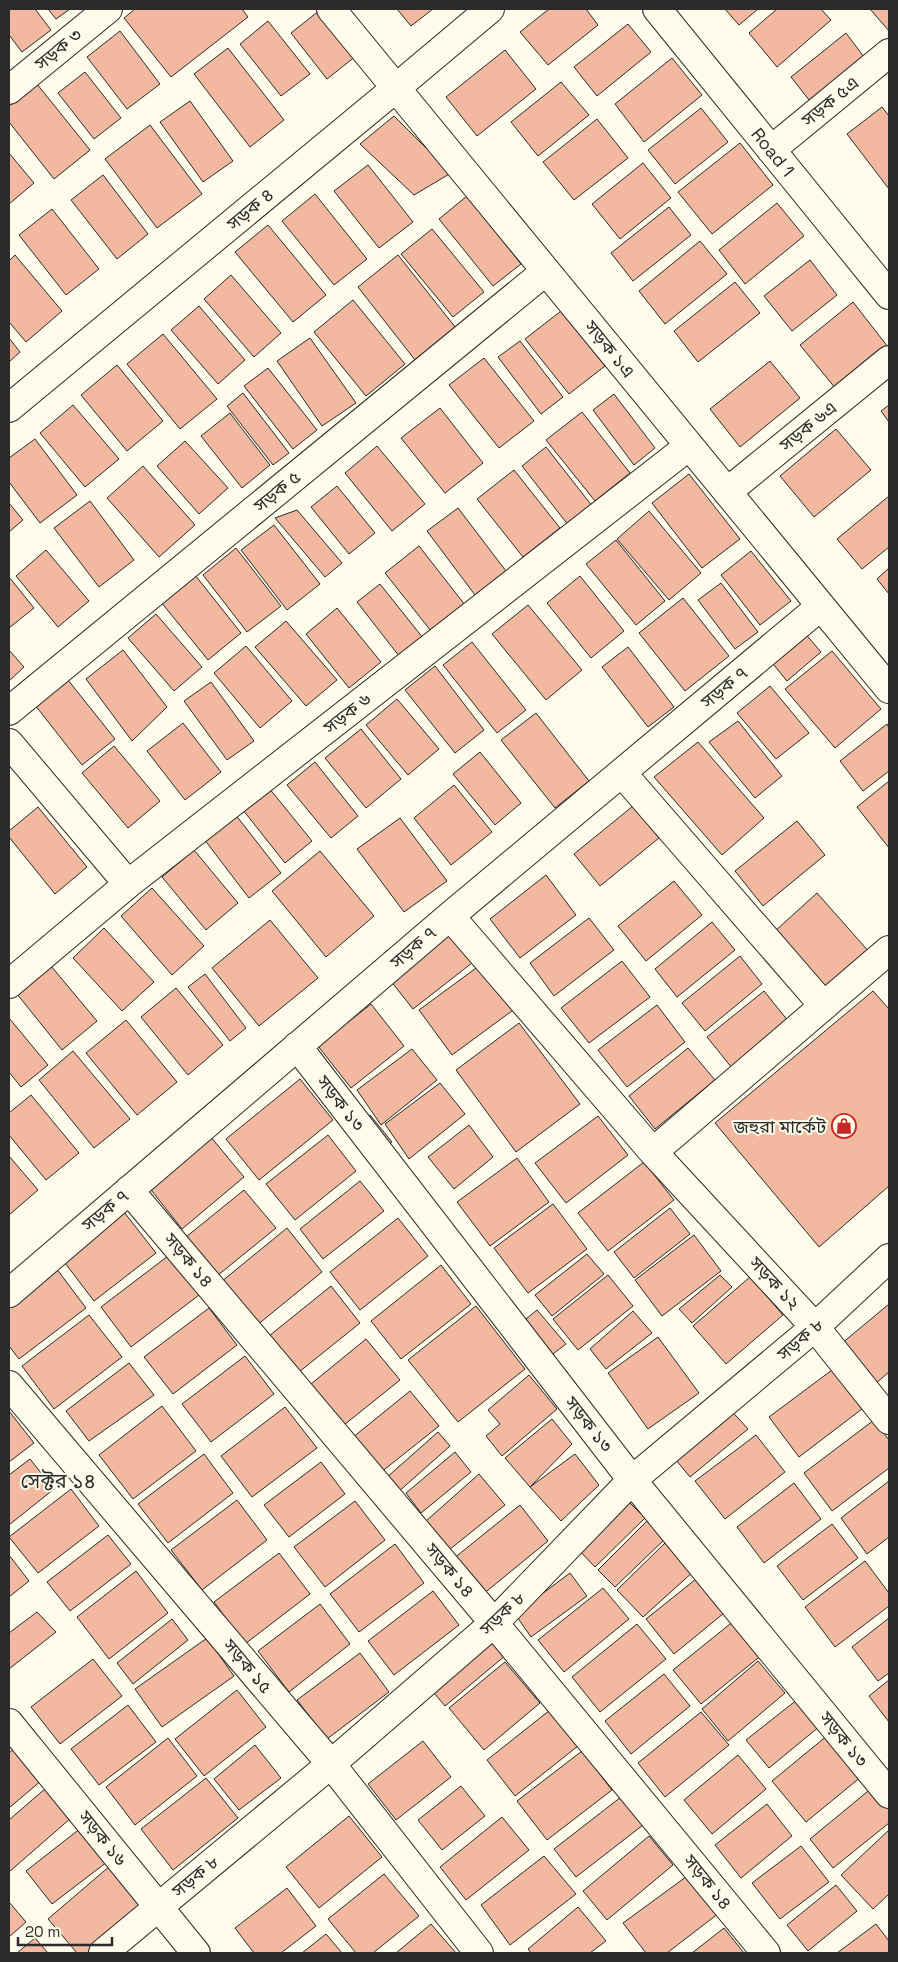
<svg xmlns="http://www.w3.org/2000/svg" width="898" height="1962" font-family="'Space Grotesk','Noto Sans Bengali',sans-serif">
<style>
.building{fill:#f2b8a0;stroke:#2b2b2b}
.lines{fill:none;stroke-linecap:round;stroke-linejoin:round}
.minor-casing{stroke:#2b2b2b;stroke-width:30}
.minor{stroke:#fdfbea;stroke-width:28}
.labels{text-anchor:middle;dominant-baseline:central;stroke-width:4;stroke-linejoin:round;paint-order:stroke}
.street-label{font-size:18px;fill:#2b2b2b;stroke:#fdfbea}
.poi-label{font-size:18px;fill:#2b2b2b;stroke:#fdfbea;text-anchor:end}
.quarter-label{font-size:20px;fill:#2b2b2b;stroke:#fdfbea}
</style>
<rect width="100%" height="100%" fill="#fdfbea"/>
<path class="building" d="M9,9H35L51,30L22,52L9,35Z
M48,9H70L56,19Z
M135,9H242L248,17L171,77L124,18Z
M397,9H433L411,26Z
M549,9H586L598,25L548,65L520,32Z
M725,9H758L739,25Z
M777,9H821L831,20L777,67L749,33Z
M870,9H889V31Z
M320,10L356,56L327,79L291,33Z
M268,21L310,74L281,96L240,44Z
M628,24L651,52L597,96L574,67Z
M120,31L160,84L127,109L87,57Z
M846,33L864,57L809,100L791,77Z
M228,48L284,120L250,147L194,74Z
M505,50L536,89L477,136L446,97Z
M672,58L702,95L644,142L615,104Z
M85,72L121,118L94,139L58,93Z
M561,82L589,115L538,156L511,122Z
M37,84L90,150L54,179L9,122V106Z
M190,101L233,161L203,182L160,122Z
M882,107L889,116V189L847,134Z
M701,108L728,142L675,184L648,150Z
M394,116L451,173L414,195L360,144Z
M597,119L628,158L574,200L543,162Z
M150,125L202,194L157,228L105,159Z
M740,143L773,185L712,234L678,192Z
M9,153L34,183L9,204Z
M643,163L671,198L620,239L592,204Z
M368,165L413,222L379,248L334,191Z
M103,175L148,234L117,259L71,200Z
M315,194L367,259L334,285L282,221Z
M467,196L521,264L493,286L439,219Z
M777,203L804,236L745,284L719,250Z
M669,207L691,235L633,281L611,253Z
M52,209L99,269L66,295L19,235Z
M268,225L326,295L293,322L235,252Z
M432,229L484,292L453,317L401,254Z
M700,241L727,274L665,324L639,291Z
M15,255L62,311L26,342L9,322V261Z
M398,255L456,328L415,360L358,287Z
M810,260L837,295L792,331L764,296Z
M231,275L281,333L254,357L204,299Z
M735,282L760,313L698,362L674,331Z
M353,300L405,364L366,396L314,332Z
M853,302L888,347L836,389L800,345Z
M199,306L245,360L218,384L171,330Z
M561,311L605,366L569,394L525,339Z
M163,334L217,399L180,429L127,364Z
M9,338L20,352L9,362Z
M310,338L356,403L322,426L277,361Z
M520,341L563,397L541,414L498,357Z
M484,358L534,421L499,448L449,385Z
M770,361L800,398L740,447L710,409Z
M117,365L163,421L127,451L81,395Z
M268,368L317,430L293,449L244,386Z
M243,393L289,453L273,465L227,406Z
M614,394L655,448L634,465L593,410Z
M73,405L119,459L85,487L40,433Z
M889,405V422L881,411Z
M440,408L483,463L445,493L401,438Z
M582,412L630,473L595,501L546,440Z
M230,413L270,465L242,488L201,436Z
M836,429L871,470L814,517L780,476Z
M35,439L77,495L40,523L9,482V458Z
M185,441L228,488L199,514L157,466Z
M377,446L425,504L392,531L345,473Z
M546,447L593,507L569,526L522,466Z
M143,466L195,525L159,557L107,498Z
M514,470L560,528L523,557L477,499Z
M689,474L740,539L702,568L652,503Z
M337,486L375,533L349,554L311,507Z
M889,496V547L862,569L837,539Z
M90,501L134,560L99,587L54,528Z
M9,503L23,520L9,532Z
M458,508L506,571L475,595L427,531Z
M297,510L342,563L325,577L275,518Z
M649,511L701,573L669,600L617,539Z
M274,525L320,584L287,610L241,550Z
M616,540L665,601L636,625L586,564Z
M419,546L465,605L431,631L385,573Z
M236,548L281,606L247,632L203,575Z
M46,550L89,601L58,627L16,576Z
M751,551L791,601L760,625L721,575Z
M889,568V594L877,579Z
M195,575L241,633L208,660L161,602Z
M580,576L624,631L591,658L547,603Z
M9,577L34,608L9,628Z
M721,583L758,632L735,649L698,600Z
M380,584L423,638L399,656L357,602Z
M683,598L729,656L685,691L639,633Z
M528,605L582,670L546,700L492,634Z
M337,608L381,662L349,688L306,634Z
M156,614L202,667L174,691L128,638Z
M286,621L337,680L306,706L255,647Z
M803,631L821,652L787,681L769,659Z
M472,642L526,710L497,733L443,665Z
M246,646L292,701L260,728L214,673Z
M628,647L674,707L648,727L602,667Z
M9,650L24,667L9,681Z
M123,650L167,707L132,741L86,679Z
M832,651L881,709L835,748L785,689Z
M435,666L484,730L455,753L405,690Z
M68,680L115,739L82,765L35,705Z
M211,682L254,741L227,760L184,701Z
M770,686L809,733L776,759L737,713Z
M397,699L439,749L408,775L366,725Z
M536,713L589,781L555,808L501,740Z
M738,721L782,776L755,798L709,742Z
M183,723L221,772L185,800L147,751Z
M887,724L889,728V771L863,791L840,761Z
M361,729L401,779L366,808L325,758Z
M698,742L764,818L722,855L654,777Z
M114,746L160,801L128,828L82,773Z
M480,752L521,803L495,825L453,774Z
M315,762L358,816L331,838L287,785Z
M889,781V848L857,807Z
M454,785L492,832L451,865L414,818Z
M269,788L312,841L285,863L243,810Z
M633,806L659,838L600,886L574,854Z
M38,807L87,867L55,894L9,837V831Z
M235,814L281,873L249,898L204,839Z
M400,818L447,881L404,912L357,849Z
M797,821L825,855L763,906L735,871Z
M194,850L238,903L206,930L162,877Z
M320,851L374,916L326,957L272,891Z
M546,875L576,915L520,958L490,919Z
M674,881L702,915L646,961L618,926Z
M152,888L204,946L172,975L121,916Z
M817,893L871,954L828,992L774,932Z
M589,918L614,950L554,996L530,963Z
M270,920L318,978L259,1026L212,968Z
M712,922L735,950L677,997L655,969Z
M104,928L154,982L122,1011L73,958Z
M446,931L472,963L413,1009L390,980Z
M740,956L762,984L705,1031L682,1003Z
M622,961L650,997L589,1043L561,1008Z
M483,963L516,1008L452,1055L419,1010Z
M51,966L97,1021L62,1050L17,994Z
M205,974L246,1028L230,1041L188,987Z
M176,988L223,1045L188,1075L141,1017Z
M764,991L789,1022L732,1068L707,1037Z
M873,991L889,1009V1186L819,1247L715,1123Z
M371,1004L404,1046L351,1088L318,1046Z
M657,1005L685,1042L627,1087L598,1050Z
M9,1018L48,1065L21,1087L9,1072Z
M126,1020L177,1082L137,1115L86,1053Z
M519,1023L580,1104L516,1152L456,1070Z
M688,1048L715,1080L655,1129L629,1096Z
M412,1049L437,1080L381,1125L357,1090Z
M73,1051L130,1119L94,1148L39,1080Z
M300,1079L333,1120L259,1180L226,1139Z
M440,1083L465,1114L409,1159L385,1124Z
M31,1095L79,1153L46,1180L9,1135V1113Z
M370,1115L392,1142L382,1149L361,1122Z
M598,1116L628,1155L566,1203L535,1163Z
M469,1125L493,1157L454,1189L428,1157Z
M328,1135L356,1171L295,1220L266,1184Z
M210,1136L244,1177L182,1229L148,1186Z
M9,1156L38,1190L9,1215Z
M517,1158L549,1202L490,1246L457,1202Z
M644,1162L674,1200L608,1251L578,1213Z
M360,1181L384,1211L323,1259L300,1229Z
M244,1190L276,1228L217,1276L186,1237Z
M553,1204L587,1249L528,1293L494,1248Z
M670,1208L690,1234L634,1278L614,1252Z
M124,1212L156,1253L94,1301L62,1259Z
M398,1218L428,1256L360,1310L330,1272Z
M287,1228L322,1272L256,1326L221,1282Z
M694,1235L721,1271L662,1316L635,1280Z
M587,1254L604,1274L552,1316L535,1295Z
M168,1256L199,1295L131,1347L101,1307Z
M441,1265L471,1304L401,1359L371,1321Z
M56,1268L86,1308L19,1359L9,1346V1304Z
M608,1275L633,1306L578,1350L553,1319Z
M720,1275L732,1287L692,1323L679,1309Z
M750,1277L783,1315L726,1364L693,1326Z
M331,1286L360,1323L299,1372L269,1336Z
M889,1304V1372L875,1384L841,1344Z
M476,1306L525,1369L458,1422L408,1360Z
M209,1308L237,1345L173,1394L144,1357Z
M537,1310L566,1344L549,1357L521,1323Z
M633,1311L652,1333L606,1369L590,1349Z
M89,1315L122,1357L54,1409L22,1366Z
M658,1337L699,1393L648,1429L608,1373Z
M366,1339L400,1380L344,1425L311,1384Z
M245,1356L274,1394L211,1442L182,1404Z
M129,1363L154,1395L89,1441L66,1411Z
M832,1370L862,1409L799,1457L769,1417Z
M529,1375L557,1409L502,1456L486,1436L500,1424L488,1410Z
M410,1391L439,1426L380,1473L352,1438Z
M162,1406L196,1451L133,1499L99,1455Z
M285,1407L317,1448L252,1497L221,1456Z
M728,1407L748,1429L690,1477L671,1454Z
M9,1411L34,1443L9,1462Z
M552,1419L572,1444L530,1487L505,1458Z
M874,1420L889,1440V1468L832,1511L804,1473Z
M438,1432L450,1446L397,1493L385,1479Z
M756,1435L785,1472L725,1519L695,1481Z
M455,1452L471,1472L421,1513L406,1493Z
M204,1454L233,1493L168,1543L138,1504Z
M575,1454L599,1485L561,1521L530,1487Z
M30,1459L54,1489L9,1525V1475Z
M321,1462L345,1494L289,1537L264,1505Z
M479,1474L505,1505L449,1550L426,1521Z
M889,1481V1537L867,1554L841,1518Z
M794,1483L821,1519L764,1563L737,1527Z
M71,1489L99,1526L38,1573L9,1537Z
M237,1500L267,1540L202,1590L171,1550Z
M627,1500L645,1518L595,1567L578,1549Z
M355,1501L385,1540L325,1587L294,1547Z
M520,1505L548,1541L482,1595L453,1559Z
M647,1521L665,1539L615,1587L598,1570Z
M832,1524L858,1558L803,1600L777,1566Z
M108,1535L131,1564L70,1611L47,1582Z
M667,1541L694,1571L643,1617L617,1590Z
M395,1544L424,1583L359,1632L330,1594Z
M279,1553L310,1594L245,1644L214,1602Z
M9,1555L29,1581L9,1597Z
M865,1561L889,1593V1606L835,1647L805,1607Z
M136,1571L168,1613L109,1659L77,1617Z
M570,1573L587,1596L531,1637L515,1614Z
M701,1575L729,1609L674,1654L646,1619Z
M603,1588L629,1619L564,1672L538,1640Z
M433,1591L459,1625L394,1675L368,1641Z
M320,1604L350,1644L289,1692L258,1651Z
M37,1612L56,1632L9,1669V1633Z
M889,1618V1673L878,1681L852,1647Z
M172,1619L188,1640L133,1684L117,1663Z
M735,1620L763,1654L701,1704L673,1670Z
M637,1624L666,1659L600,1712L572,1677Z
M490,1636L506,1655L445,1706L429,1687Z
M207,1638L234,1676L162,1727L135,1689Z
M360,1653L389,1692L327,1739L297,1700Z
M93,1659L122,1696L60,1744L31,1707Z
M758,1661L785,1693L728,1741L702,1709Z
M505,1662L540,1703L484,1750L449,1708Z
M664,1674L690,1706L631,1754L605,1721Z
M889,1680V1722L869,1696Z
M237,1690L266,1727L204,1776L175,1739Z
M798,1699L820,1726L769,1768L746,1740Z
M128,1705L156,1742L99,1785L71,1749Z
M550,1710L578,1746L515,1796L487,1760Z
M701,1712L729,1745L665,1797L638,1763Z
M828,1735L862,1776L806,1822L772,1781Z
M168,1738L197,1776L135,1825L106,1787Z
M423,1741L451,1777L396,1820L368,1784Z
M255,1745L281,1778L239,1810L214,1779Z
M15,1748L42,1780L9,1808V1753Z
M582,1751L612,1790L547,1840L517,1801Z
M738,1755L766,1789L712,1834L684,1800Z
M206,1778L238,1818L173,1870L141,1829Z
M461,1786L485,1816L442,1850L418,1820Z
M873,1787L889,1807V1823L833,1868L810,1839Z
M46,1788L71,1818L9,1872V1820Z
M621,1797L643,1825L576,1877L554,1849Z
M767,1804L792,1836L741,1878L715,1845Z
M349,1816L382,1857L319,1908L286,1867Z
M502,1817L529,1850L466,1900L440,1867Z
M81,1828L107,1862L52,1904L26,1871Z
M889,1830V1894L873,1909L841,1875Z
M649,1836L673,1865L607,1920L583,1891Z
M801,1846L829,1882L780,1919L752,1883Z
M544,1856L576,1894L510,1945L481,1905Z
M111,1865L145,1904L87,1953H77L48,1919Z
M384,1874L419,1916L373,1953H356L328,1919Z
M690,1874L719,1913L667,1953H646L623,1923Z
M836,1885L857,1911L808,1951L787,1925Z
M287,1888L316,1926L281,1953H254L235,1928Z
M9,1902L26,1922L9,1937Z
M578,1907L606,1941L590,1953H531L528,1949Z
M431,1924L456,1953H396Z
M876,1924L889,1941V1953H837Z
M724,1928L744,1953H692Z
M326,1934L342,1953H302Z
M35,1938L48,1953H17Z"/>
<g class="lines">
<defs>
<path id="minor" d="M331,9L889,689
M657,9L889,295
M9,90L108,9
M771,150L889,53
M9,408L396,88L490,9
M727,492L889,360
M9,711L546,271
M9,743L128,884
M622,773L824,1006
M450,916L653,1152L815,1327L889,1420
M9,984L128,884L689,446
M297,1046L632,1480L889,1794
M653,1152L889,950
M129,1190L494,1623L766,1953
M9,1293L450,916L821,606
M9,1385L331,1764L479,1953
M9,1723L196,1953
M103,1953L331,1764L494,1623L632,1480L815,1327L889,1258"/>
</defs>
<use href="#minor" class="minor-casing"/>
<use href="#minor" class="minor"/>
</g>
<defs>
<symbol id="shop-ring" viewBox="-11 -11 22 22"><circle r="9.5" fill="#fdfbea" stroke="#c62828" stroke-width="1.5"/><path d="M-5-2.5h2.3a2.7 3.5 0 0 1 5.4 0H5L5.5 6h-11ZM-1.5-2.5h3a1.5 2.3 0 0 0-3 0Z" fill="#c62828"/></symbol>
</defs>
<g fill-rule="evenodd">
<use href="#shop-ring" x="830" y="1112" width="28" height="28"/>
</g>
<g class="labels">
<g class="street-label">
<text transform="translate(58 49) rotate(-39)">সড়ক ৩</text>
<text transform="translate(830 101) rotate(-39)">সড়ক ৫এ</text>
<text transform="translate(773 152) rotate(51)">Road 1</text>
<text transform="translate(250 209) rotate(-40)">সড়ক ৪</text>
<text transform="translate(610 349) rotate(51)">সড়ক ১এ</text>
<text transform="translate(808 426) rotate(-39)">সড়ক ৬এ</text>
<text transform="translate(277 491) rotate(-39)">সড়ক ৫</text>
<text transform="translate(724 687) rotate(-40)">সড়ক ৭</text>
<text transform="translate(347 713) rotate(-38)">সড়ক ৬</text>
<text transform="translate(413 947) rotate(-41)">সড়ক ৭</text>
<text transform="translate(341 1103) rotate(52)">সড়ক ১৩</text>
<text transform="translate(105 1210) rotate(-40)">সড়ক ৭</text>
<text transform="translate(189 1260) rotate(50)">সড়ক ১৪</text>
<text transform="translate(775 1283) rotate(47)">সড়ক ১২</text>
<text transform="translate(800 1339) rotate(-41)">সড়ক ৮</text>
<text transform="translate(589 1424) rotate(52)">সড়ক ১৩</text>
<text transform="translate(450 1570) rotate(50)">সড়ক ১৪</text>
<text transform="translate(502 1613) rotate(-44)">সড়ক ৮</text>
<text transform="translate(248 1666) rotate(50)">সড়ক ১৫</text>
<text transform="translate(844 1739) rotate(51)">সড়ক ১৩</text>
<text transform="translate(103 1838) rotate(51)">সড়ক ১৬</text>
<text transform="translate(195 1876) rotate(-40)">সড়ক ৮</text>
<text transform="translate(708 1882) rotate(51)">সড়ক ১৪</text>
</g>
<g class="poi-label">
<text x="826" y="1126">জহুরা মার্কেট</text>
</g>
<g class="quarter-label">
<text x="58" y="1481">সেক্টর ১৪</text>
</g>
</g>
<rect width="898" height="1962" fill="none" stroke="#2b2b2b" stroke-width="20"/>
<path d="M18 1937v8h94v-8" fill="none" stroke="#2b2b2b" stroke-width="2.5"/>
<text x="25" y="1937" font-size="15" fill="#2b2b2b" stroke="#fdfbea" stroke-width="4" paint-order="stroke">20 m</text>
</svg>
